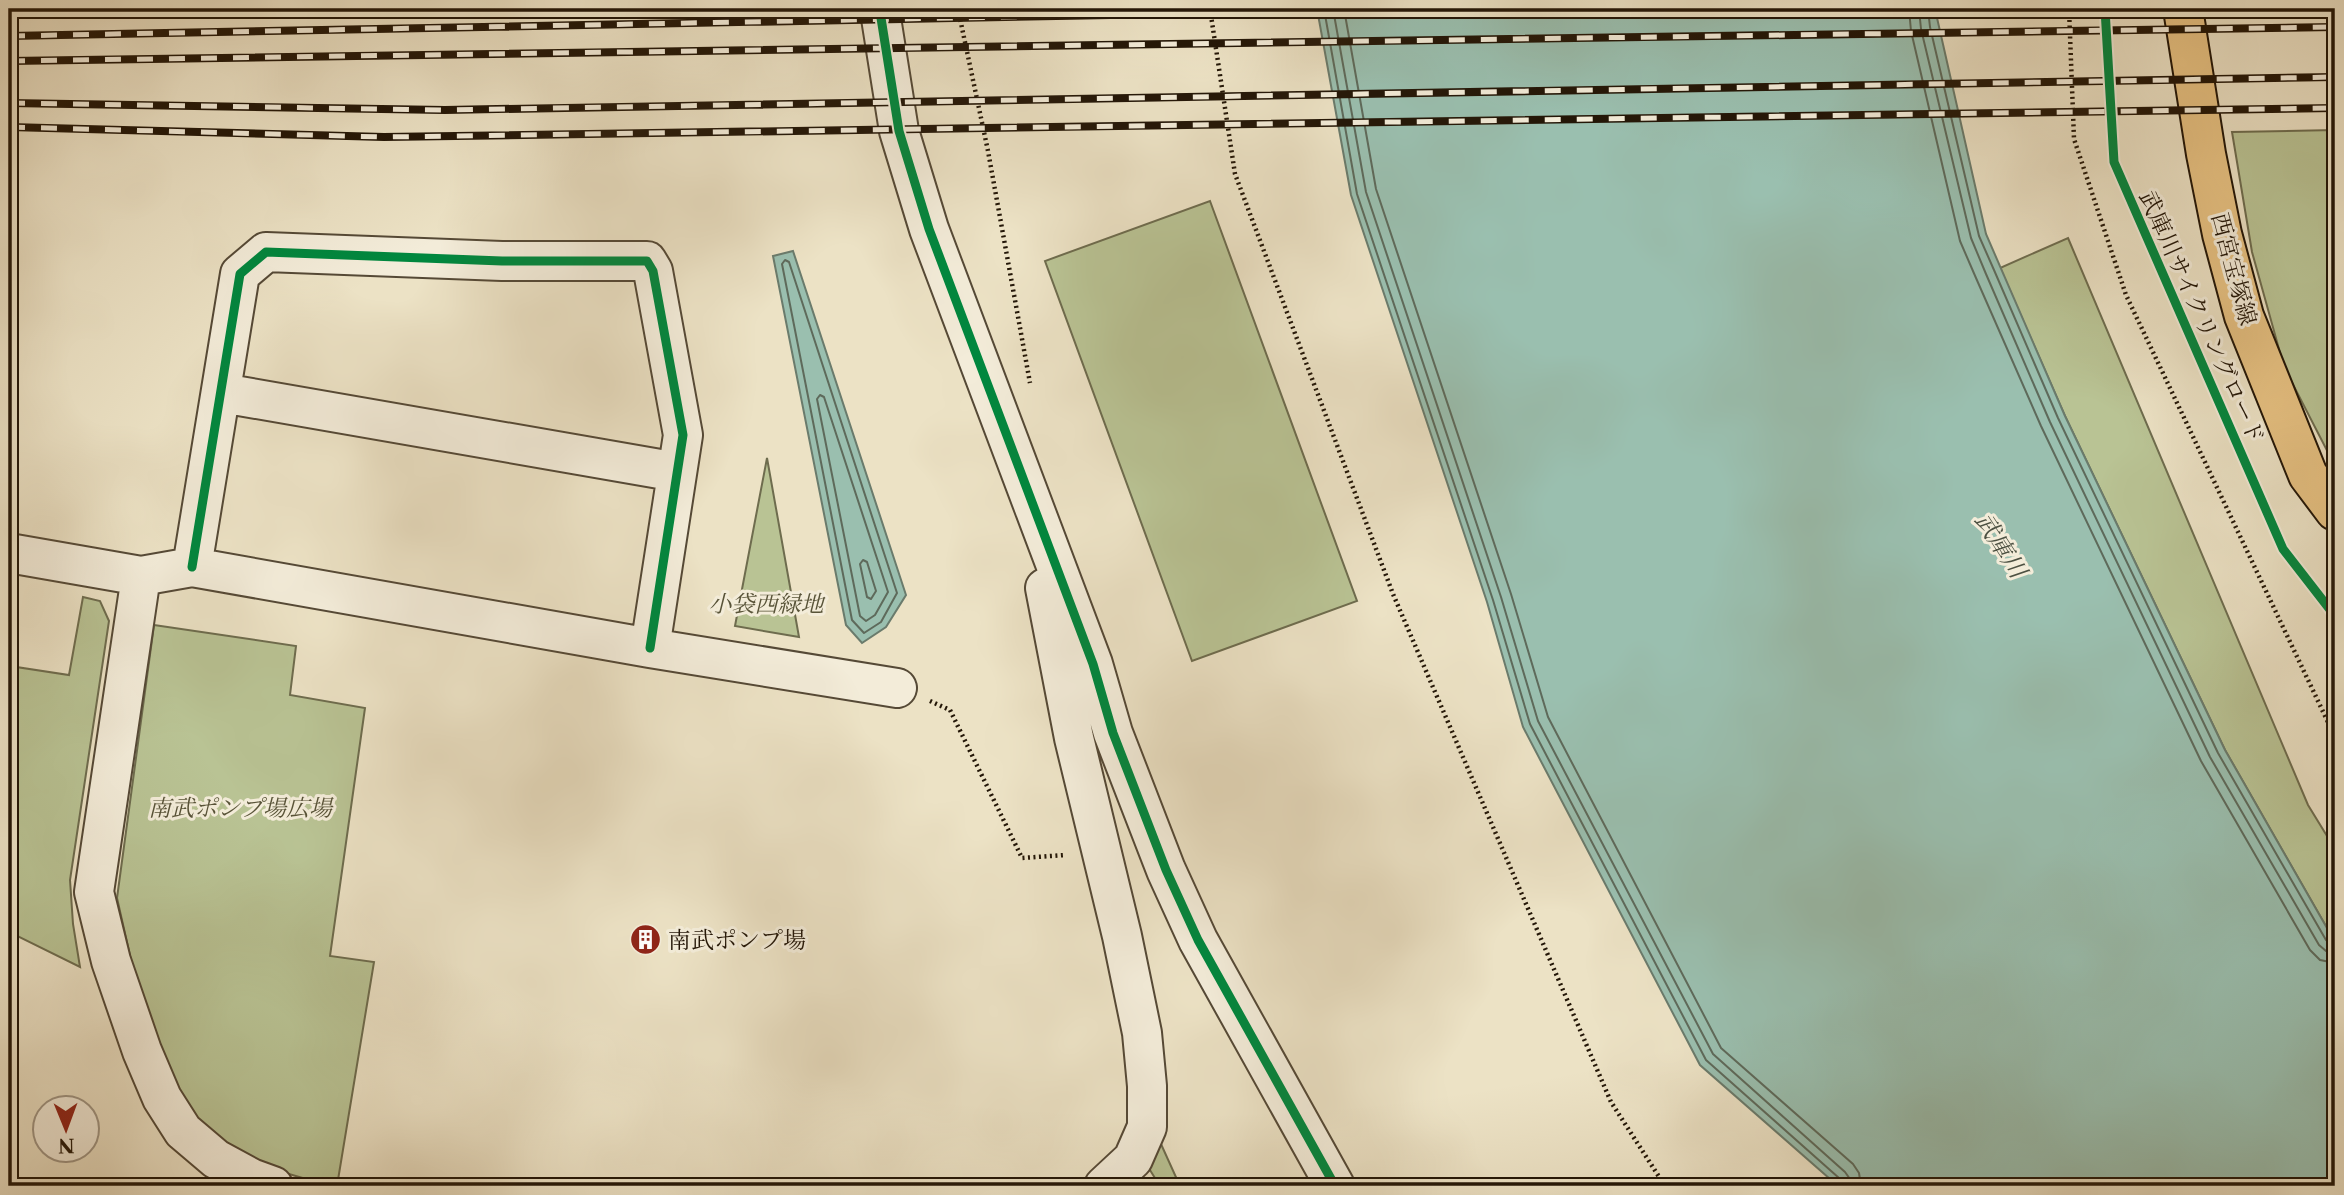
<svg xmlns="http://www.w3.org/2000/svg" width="2344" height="1195" font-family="'Libre Caslon Text','Noto Serif JP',serif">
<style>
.green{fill:#b9c394;stroke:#6e6c4e;stroke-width:2}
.water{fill:#9abfaf;stroke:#6a7b6c;stroke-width:2}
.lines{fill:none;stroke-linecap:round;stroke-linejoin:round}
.shore{stroke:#5e6a5b;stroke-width:2}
.minor-casing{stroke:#554936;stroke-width:42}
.major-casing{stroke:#231607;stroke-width:42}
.path{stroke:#231607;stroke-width:4.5;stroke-dasharray:2 3.5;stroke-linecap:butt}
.minor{stroke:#f3ecd9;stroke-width:38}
.major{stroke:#e6c182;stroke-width:38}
.rail-casing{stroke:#231607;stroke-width:8}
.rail{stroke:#f3ecd9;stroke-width:5;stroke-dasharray:16;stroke-linecap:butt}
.cycleway-casing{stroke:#f3ecd9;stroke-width:13}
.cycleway{stroke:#00873e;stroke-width:9}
.labels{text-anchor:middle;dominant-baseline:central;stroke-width:6;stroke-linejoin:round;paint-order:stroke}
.street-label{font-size:23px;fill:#231607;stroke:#f3ecd9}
.park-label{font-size:23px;font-style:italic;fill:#585338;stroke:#f3ecd9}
.poi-label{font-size:23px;fill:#231607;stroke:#f3ecd9;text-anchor:start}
.water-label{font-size:24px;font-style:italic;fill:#4d5142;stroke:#f3ecd9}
</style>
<rect width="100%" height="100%" fill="#ece2c5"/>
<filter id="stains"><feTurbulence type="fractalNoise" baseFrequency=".00286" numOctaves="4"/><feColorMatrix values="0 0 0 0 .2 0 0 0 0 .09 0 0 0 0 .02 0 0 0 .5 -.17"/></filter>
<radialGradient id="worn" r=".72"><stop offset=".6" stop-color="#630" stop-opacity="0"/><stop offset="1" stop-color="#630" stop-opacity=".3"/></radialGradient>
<path class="green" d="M2335,130V466L2284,367L2252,252L2232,132Z
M1210,201L1357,601L1192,661L1045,261Z
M2068,238L2308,805L2335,849V942L2225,750L2065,416L2000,268Z
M767,458L799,637L735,626Z
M83,597L100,601L109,621L70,880L73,924L80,967L9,932V722L16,667L69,675Z
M154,625L296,646L290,695L365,708L330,956L374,962L337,1186H330L265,1167L220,1148L183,1106L156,1052L131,960L117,898Z
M1156,1133L1180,1186H1160L1143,1159Z"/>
<path class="water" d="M1317,9H1935L1986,234L2065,416L2225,750L2335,942V1186H1838L1700,1065L1523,727L1487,602L1351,195Z
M793,251L906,595L886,627L862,643L846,625L773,256Z"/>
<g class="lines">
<path class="shore" d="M1324,9L1357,194L1493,600L1530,724L1706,1060L1839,1178L1842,1186
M1333,9L1366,192L1501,597L1538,721L1713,1054L1845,1172L1850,1179L1851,1186
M1344,9L1376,189L1511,594L1548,717L1721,1048L1853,1164L1859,1173L1861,1186
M1909,9L1911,31L1960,241L1976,278L2041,426L2201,761L2310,950L2320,960L2335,963
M1919,9L1921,29L1971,238L1986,274L2050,422L2210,757L2319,945L2326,951L2335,953
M1928,9L1930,27L1979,236L1994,270L2058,418L2218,753L2326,940L2335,944
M785,260L789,262L897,593L881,622L864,633L852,620L782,264Z
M820,395L824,397L888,592L875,615L866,621L860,616L817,399Z
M863,560L867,562L876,591L871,599L867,597L860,564Z"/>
<defs>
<path id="minor" d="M877,9L881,18L899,131L929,229L1093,664L1113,733L1166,870L1198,940L1335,1186
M222,393L677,472
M9,553L141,576L192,567L650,648L897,688
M192,567L240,274L266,252L502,261H647L653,271L683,435L650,648
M141,576L94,892L111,961L142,1051L162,1098L183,1131L216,1159L251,1178L273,1186
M1045,588L1074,738L1122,936L1142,1033L1147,1086V1127L1133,1159L1104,1186"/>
<path id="major" d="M2183,9L2206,154L2222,234L2244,316L2308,475L2335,511"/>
</defs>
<use href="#minor" class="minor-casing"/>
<use href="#major" class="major-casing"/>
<path class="path" d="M958,9L988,151L1030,383
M1210,9L1235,174L1393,594L1611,1102L1665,1186
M2069,9L2074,139L2126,295L2335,737
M930,701L950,710L1022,858L1065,855"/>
<use href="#minor" class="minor"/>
<use href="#major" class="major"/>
<defs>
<path id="rail" d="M9,36L1424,9
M9,61L2335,27
M9,103L445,110L2335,77
M9,127L384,137L2335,108"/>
</defs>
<use href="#rail" class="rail-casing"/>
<use href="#rail" class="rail"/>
<defs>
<path id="cycleway" d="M877,9L881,18L899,131L929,229L1093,664L1113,733L1166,870L1198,940L1335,1186
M2105,9L2114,162L2283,549L2335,616
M192,567L240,274L266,252L502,261H647L653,271L683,435L650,648"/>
</defs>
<use href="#cycleway" class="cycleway-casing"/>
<use href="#cycleway" class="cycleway"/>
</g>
<defs>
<symbol id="building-disc" viewBox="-11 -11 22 22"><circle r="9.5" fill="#8f2418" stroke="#f3ecd9"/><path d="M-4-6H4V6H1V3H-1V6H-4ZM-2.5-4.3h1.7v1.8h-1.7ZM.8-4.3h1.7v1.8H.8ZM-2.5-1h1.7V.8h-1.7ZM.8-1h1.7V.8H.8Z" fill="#fff"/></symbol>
</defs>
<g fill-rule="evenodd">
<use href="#building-disc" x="628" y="922" width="35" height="35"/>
</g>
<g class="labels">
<g class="street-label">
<text transform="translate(2234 269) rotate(75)">西宮宝塚線</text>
<text transform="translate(2202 317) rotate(66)">武庫川サイクリングロード</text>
</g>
<g class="park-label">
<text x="766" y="604">小袋西緑地</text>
<text x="240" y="808">南武ポンプ場広場</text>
</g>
<g class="poi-label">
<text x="668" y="940">南武ポンプ場</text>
</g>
<g class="water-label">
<text transform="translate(2001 545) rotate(57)">武庫川</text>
</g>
</g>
<rect width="2344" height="1195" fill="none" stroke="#ece2c5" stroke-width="35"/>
<rect x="10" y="10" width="2323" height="1174" fill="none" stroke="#231607" stroke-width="3.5"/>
<rect x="18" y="18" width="2309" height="1160" fill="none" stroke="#231607" stroke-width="2"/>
<g transform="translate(66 1129) rotate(179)"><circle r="33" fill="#f3ecd9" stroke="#a09685" stroke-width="2"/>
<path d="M0-5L12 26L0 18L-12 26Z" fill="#8f2418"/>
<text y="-10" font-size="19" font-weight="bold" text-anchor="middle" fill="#231607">N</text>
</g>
<rect width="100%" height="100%" filter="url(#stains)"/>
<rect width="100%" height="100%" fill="url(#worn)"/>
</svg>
